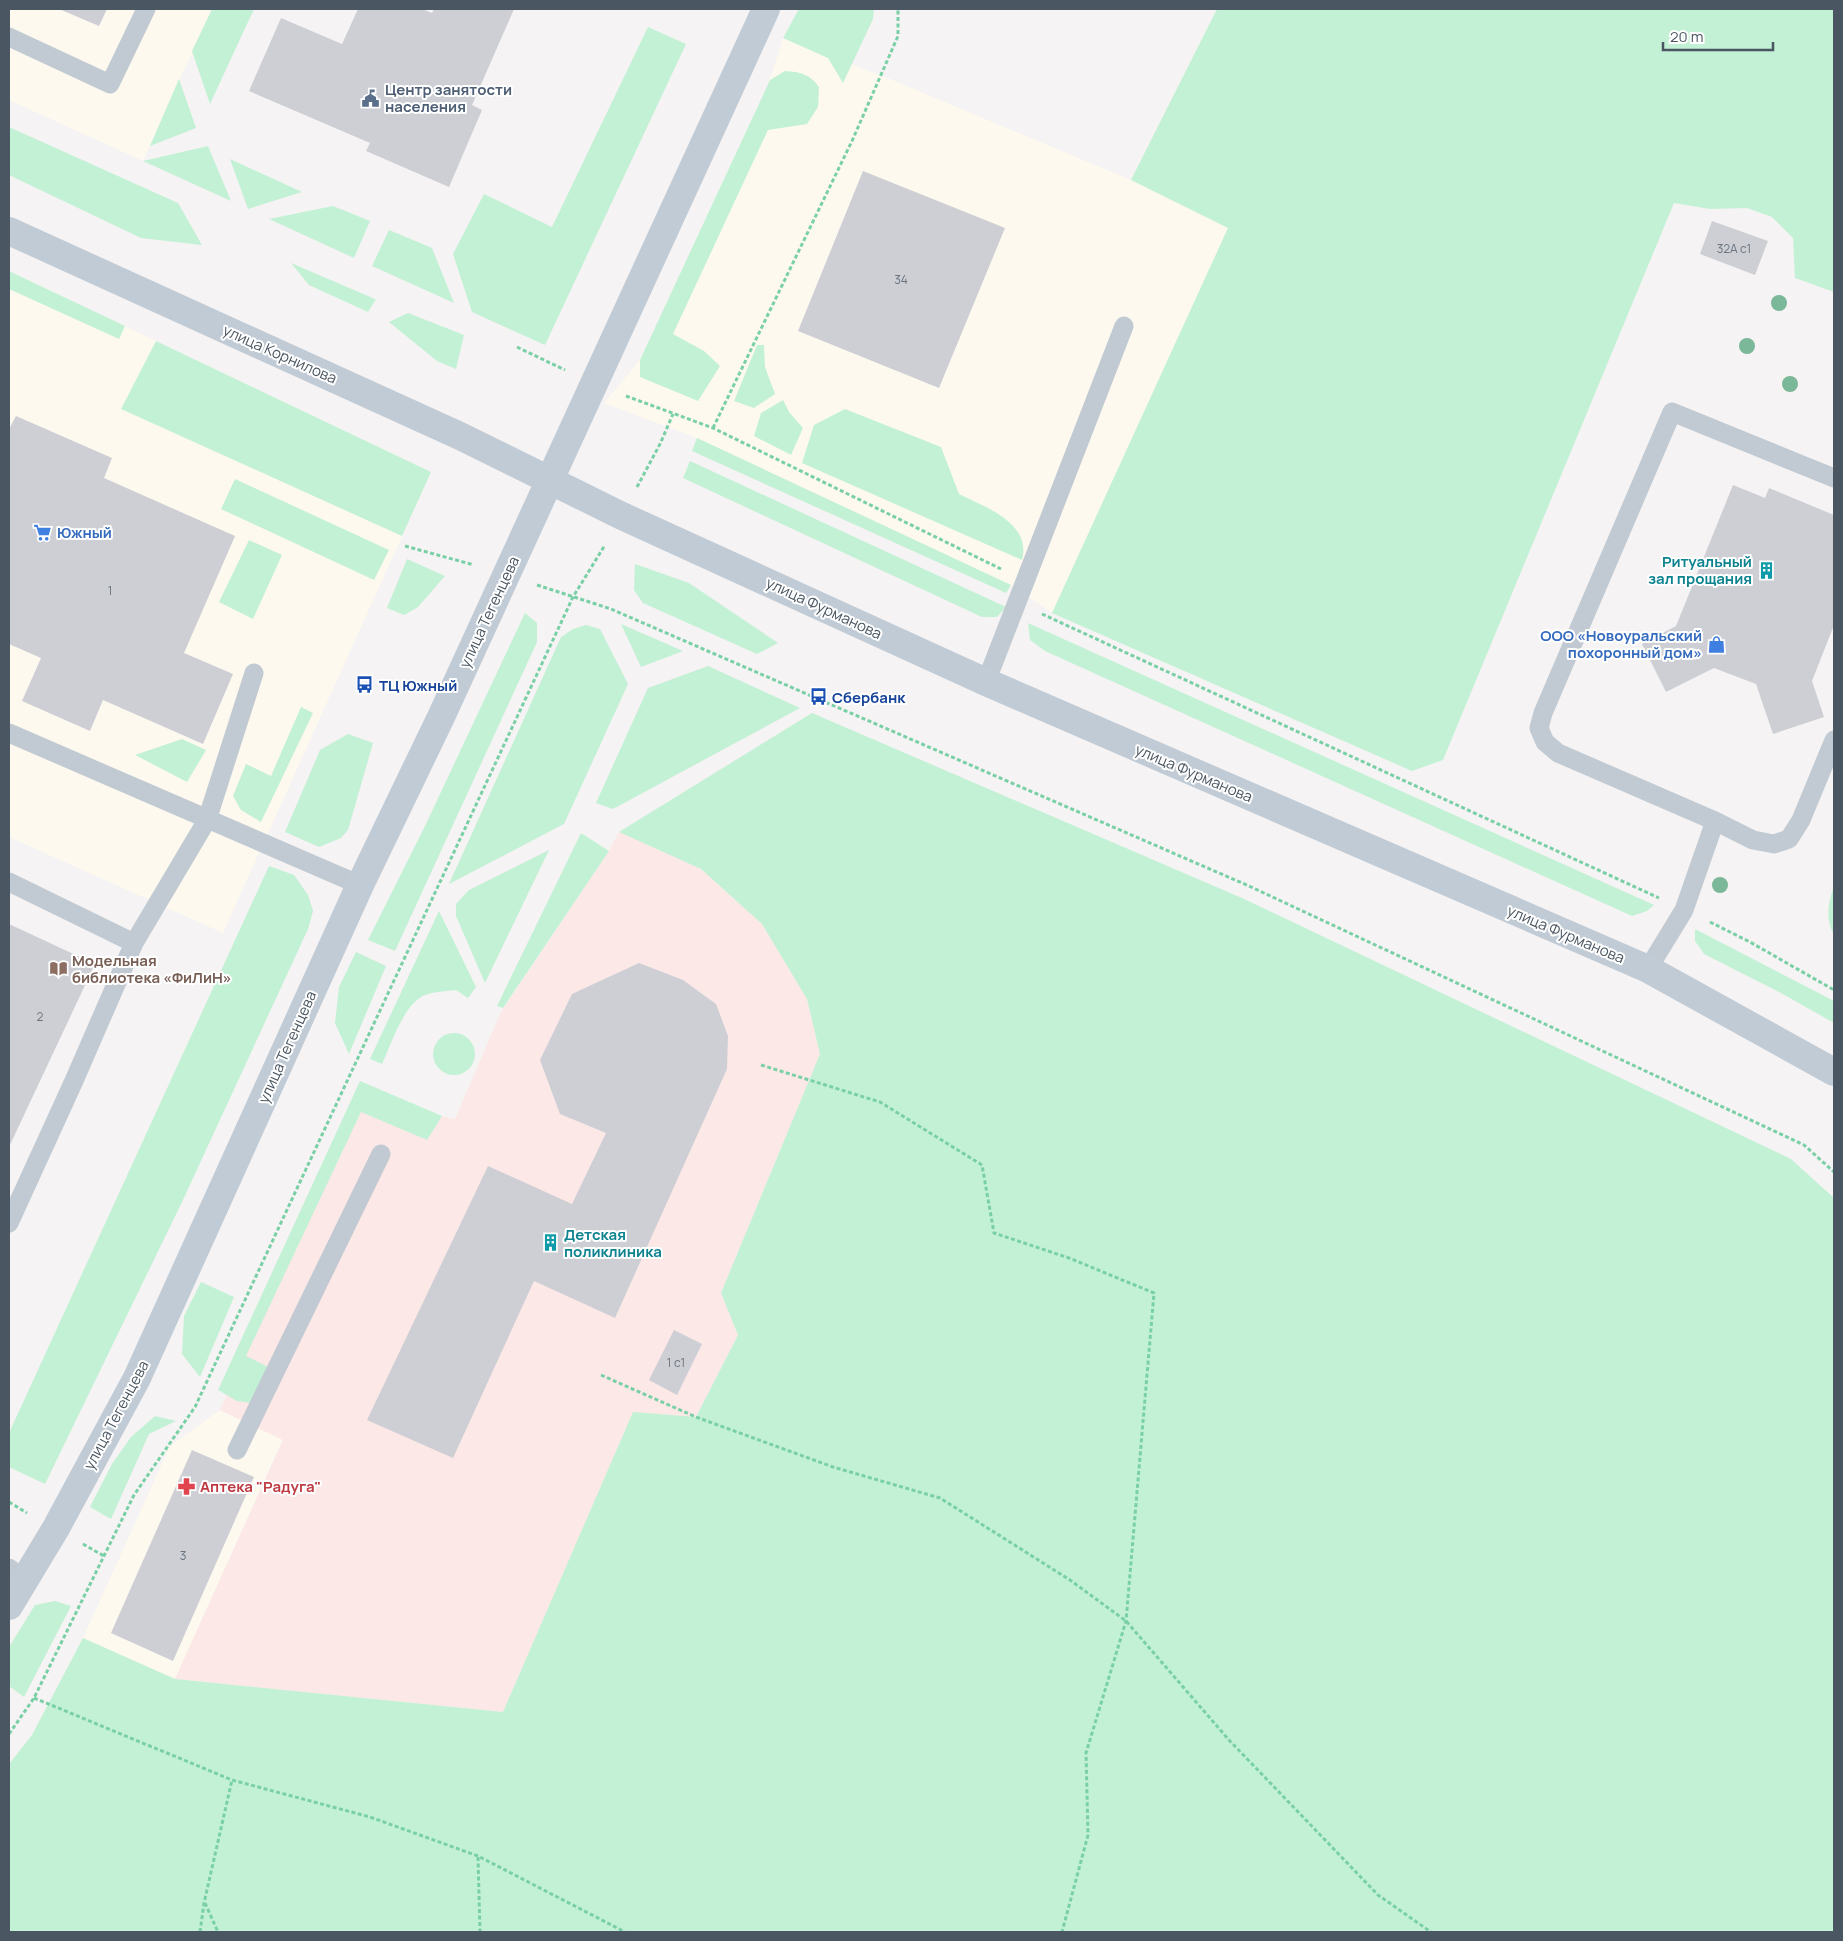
<svg xmlns="http://www.w3.org/2000/svg" width="1843" height="1941" font-family="Manrope,sans-serif">
<style>
.commercial{fill:#fdf9ef}
.medical{fill:#fce8e6}
.green{fill:#c3f1d5}
.building{fill:#cdcfd5}
.lines{fill:none;stroke-linecap:round;stroke-linejoin:round}
.path{stroke:#7ad0a6;stroke-width:3;stroke-dasharray:4 2.5;stroke-linecap:butt}
.lane{stroke:#c1cad2;stroke-width:19}
.secondary{stroke:#c1cbd6;stroke-width:28}
.tree{fill:#7bb799}
.labels{text-anchor:middle;dominant-baseline:central;stroke-width:4;stroke-linejoin:round;paint-order:stroke}
.number-label{font-size:12px;fill:#6b747e}
.service-label{font-size:15px;font-weight:bold;fill:#4e5e75;stroke:#fff;text-anchor:start}
.street-label{font-size:15px;fill:#4a5661;stroke:#fff}
.shop-label{font-size:15px;font-weight:bold;fill:#366cbe;stroke:#fff;text-anchor:start}
.culture-label{font-size:15px;font-weight:bold;fill:#0d838f;stroke:#fff;text-anchor:end}
.transit-label{font-size:15px;font-weight:bold;fill:#164399;stroke:#fff;text-anchor:start}
.education-label{font-size:15px;font-weight:bold;fill:#785e54;stroke:#fff;text-anchor:start}
.health-label{font-size:15px;font-weight:bold;fill:#be3a42;stroke:#fff;text-anchor:start}
</style>
<rect width="100%" height="100%" fill="#f5f3f3"/>
<path class="commercial" d="M9,9H212L143,161L9,100Z
M783,38L890,79L1131,180L1228,228L1052,613L1011,585L697,438L604,403L640,360L770,80Z
M9,271L431,472L223,933L9,837Z
M220,1410L283,1439L175,1679L83,1638L170,1446Z"/>
<path class="medical" d="M619,832L701,869L762,924L807,999L820,1054L721,1293L738,1335L696,1417L633,1413L503,1712L175,1679L283,1440L220,1410L361,1111L427,1140L442,1116L455,1119L501,1012L609,851Z"/>
<path class="green" d="M212,9H254L210,104L192,51Z
M799,9H874L873,19L843,83L828,58L783,38Z
M1217,9H1834V292L1795,278L1793,238L1772,217L1747,208L1710,209L1674,203L1443,760L1412,771L1052,613L1228,228L1131,180Z
M648,27L686,44L545,345L472,312L453,254L484,194L552,227Z
M785,71C800,72 810,74 819,87L818,107L807,124L768,130L673,334L704,351L720,366L698,401L640,377V360L770,80Z
M179,79L196,128L150,146Z
M9,127L178,203L202,245L141,238L9,175Z
M208,146L231,201L143,161Z
M230,159L302,192L248,209Z
M333,206L370,221L354,258L269,219Z
M389,230L432,248L454,303L372,266Z
M291,263L375,299H376L368,312L309,285Z
M9,271L125,326L119,339L9,289Z
M408,313L464,335L456,369L437,361L389,322Z
M156,341L431,472L402,536L121,409Z
M757,345H764L765,367L775,394L754,408L734,401Z
M783,400L789,412L803,428L791,455L754,436L761,413Z
M845,409L941,447L959,494C985,507 1032,523 1022,560L802,463L814,425Z
M697,438L1011,585L1006,593L692,451Z
M690,461L1006,607L997,617H982L683,478Z
M235,479L389,550L374,580L221,509Z
M249,540L282,555L253,619L219,602Z
M407,559L445,576L418,607L404,615L387,608Z
M635,564L689,583L778,643L757,654L643,603L634,590Z
M525,613L537,623V642L395,951L368,940L425,826Z
M1028,623L1654,905L1647,911L1632,916L1045,651L1030,640Z
M621,624L683,651L641,667Z
M586,625L600,629L628,684L564,824L449,884L561,637L573,629Z
M708,666L800,708L613,809L596,803L648,688Z
M301,707L313,713L261,822L241,810L233,796L246,764L271,776Z
M812,713L1242,898L1791,1159L1834,1198V1932H9V1764L32,1735L83,1638L175,1679L503,1712L633,1412L696,1417L738,1335L721,1293L820,1054L807,999L762,924L701,869L619,832Z
M348,734L373,743L348,830L341,838L319,847L285,832L320,750Z
M182,739L206,750L187,782L135,755Z
M581,833L609,851L503,1008L497,1006Z
M549,850L485,983L456,916V904L469,890Z
M269,866L294,875L308,895L313,911L308,929L182,1202L45,1484L9,1467V1433Z
M1834,886V935C1825,919 1828,903 1834,886Z
M439,911L476,987L468,998L456,990C446,991 434,992 425,995C404,1003 391,1045 382,1064L370,1059Z
M1695,929L1834,1001V1023L1781,993L1704,954L1695,941Z
M356,952L386,966L349,1054L335,1023L339,987Z
M433 1054a21 21 0 1 1 42 0a21 21 0 1 1-42 0Z
M360,1081L442,1116L427,1140L361,1112L246,1356L283,1374L251,1403L237,1401L218,1390Z
M201,1282L234,1297L200,1377L182,1354L184,1316Z
M155,1416L176,1421L149,1434L111,1519L90,1507L112,1464L131,1437Z
M55,1601L71,1606L24,1697L9,1686V1647L35,1605Z"/>
<path class="building" d="M59,9H107L99,26Z
M358,9H422L432,13L434,9H514L472,105L482,110L449,187L366,151L370,143L249,91L281,18L342,44Z
M863,171L1005,228L939,388L798,331Z
M1712,221L1768,241L1755,275L1700,254Z
M16,416L112,458L104,478L235,536L184,653L233,674L203,744L103,700L90,731L22,701L41,658L9,644V429Z
M1733,485L1765,498L1769,488L1834,515V625L1812,681L1824,717L1773,734L1756,684L1714,668L1666,692L1642,644L1676,626Z
M9,924L95,964L9,1147Z
M639,963L683,980L716,1004L728,1036L727,1069L615,1318L534,1281L453,1458L367,1420L488,1166L572,1204L606,1133L560,1114L540,1060L572,994Z
M674,1330L702,1344L677,1395L649,1380Z
M192,1450L254,1477L173,1661L111,1633Z"/>
<g class="lines">
<path class="path" d="M517,347L565,370
M626,396L713,428L1001,569
M713,428L852,141L898,36V9
M637,487L660,444L673,414
M405,546L474,565
M537,585L611,609L1249,886L1804,1145L1834,1172
M1042,614L1659,898
M1710,922L1750,942L1834,990
M761,1065L880,1102L982,1165L994,1233L1069,1258L1154,1293L1126,1621L1086,1753L1088,1835L1062,1932
M601,1375L696,1417L833,1467L940,1498L1070,1580L1126,1621L1229,1740L1378,1895L1431,1932
M9,1502L27,1513
M83,1544L104,1556
M34,1698L232,1780L370,1817L478,1856L625,1932
M9,1734L34,1698L134,1495L195,1407L573,597L605,545
M478,1857L480,1932
M205,1903L218,1932
M200,1932L204,1903L232,1780"/>
<path class="lane" d="M9,37L110,84L146,9
M1834,478L1672,412L1543,713L1539,728L1545,742L1558,753L1715,821L1753,840L1774,844L1789,839L1801,820L1834,740
M986,682L1124,326
M9,733L360,885
M9,882L134,943L207,820L254,673
M1648,969L1684,910L1715,821
M9,1223L73,1083L134,943
M237,1450L381,1154
M9,1568L25,1580"/>
<path class="secondary" d="M9,231L460,436L622,516L986,682L1648,969L1834,1072
M9,1606L56,1528L137,1378L360,885L441,717L766,9"/>
</g>
<g class="tree">
<circle cx="1779" cy="303" r="8"/>
<circle cx="1747" cy="346" r="8"/>
<circle cx="1790" cy="384" r="8"/>
<circle cx="1720" cy="885" r="8"/>
</g>
<defs>
<symbol id="civic-bare" viewBox="-9 -9 18 18"><path d="M-.6-6.5H3V-4.5H.6V-3L4-1V1h2V6H-6V1h2V-1L-.6-3ZM-1.2 2.5V6h2.4V2.5Z" fill="#5c6f8a" stroke="#fff" stroke-width="2.5" paint-order="stroke"/></symbol>
<symbol id="supermarket-bare" viewBox="-9 -9 18 18"><path d="M-6-5.5h2.5l.6 2H6L4.5 2H-2.5L-4.4-4H-6ZM-1.5 3.2a1.3 1.3 0 1 0 .1 0ZM3 3.2a1.3 1.3 0 1 0 .1 0Z" fill="#3f7fe0" stroke="#fff" stroke-width="2.5" paint-order="stroke"/></symbol>
<symbol id="building-bare" viewBox="-9 -9 18 18"><path d="M-4-6H4V6H1V3H-1V6H-4ZM-2.5-4.3h1.7v1.8h-1.7ZM.8-4.3h1.7v1.8H.8ZM-2.5-1h1.7V.8h-1.7ZM.8-1h1.7V.8H.8Z" fill="#0f9aa8" stroke="#fff" stroke-width="2.5" paint-order="stroke"/></symbol>
<symbol id="shop-bare" viewBox="-9 -9 18 18"><path d="M-5-2.5h2.3a2.7 3.5 0 0 1 5.4 0H5L5.5 6h-11ZM-1.5-2.5h3a1.5 2.3 0 0 0-3 0Z" fill="#3f7fe0" stroke="#fff" stroke-width="2.5" paint-order="stroke"/></symbol>
<symbol id="bus-bare" viewBox="-9 -9 18 18"><path d="M-5-6H5V4H4V6H2V4H-2V6H-4V4H-5ZM-3.5-4V0h7V-4ZM-3.5 1.2v1.5H-2V1.2ZM2 1.2v1.5H3.5V1.2Z" fill="#1a4fb4" stroke="#fff" stroke-width="2.5" paint-order="stroke"/></symbol>
<symbol id="library-bare" viewBox="-9 -9 18 18"><path d="M-6-4Q-3-5.5-.7-3.5V5Q-3 3-6 4ZM6-4Q3-5.5 .7-3.5V5Q3 3 6 4Z" fill="#8d6e63" stroke="#fff" stroke-width="2.5" paint-order="stroke"/></symbol>
<symbol id="pharmacy-bare" viewBox="-9 -9 18 18"><path d="M-2-6h4v4h4v4h-4v4h-4v-4h-4v-4h4Z" fill="#e0444e" stroke="#fff" stroke-width="2.5" paint-order="stroke"/></symbol>
</defs>
<g fill-rule="evenodd">
<use href="#civic-bare" x="358" y="86" width="25" height="25"/>
<use href="#supermarket-bare" x="30" y="520" width="25" height="25"/>
<use href="#building-bare" x="1754" y="558" width="25" height="25"/>
<use href="#shop-bare" x="1704" y="632" width="25" height="25"/>
<use href="#bus-bare" x="352" y="672" width="25" height="25"/>
<use href="#bus-bare" x="806" y="684" width="25" height="25"/>
<use href="#library-bare" x="46" y="956" width="25" height="25"/>
<use href="#building-bare" x="538" y="1230" width="25" height="25"/>
<use href="#pharmacy-bare" x="174" y="1474" width="25" height="25"/>
</g>
<g class="labels">
<g class="number-label">
<text x="1734" y="248">32А с1</text>
<text x="901" y="279">34</text>
<text x="110" y="590">1</text>
<text x="40" y="1016">2</text>
<text x="676" y="1362">1 с1</text>
<text x="183" y="1555">3</text>
</g>
<g class="service-label">
<text x="385" y="89">Центр занятости<tspan x="385" dy="17">населения</tspan></text>
</g>
<g class="street-label">
<text transform="translate(280 354) rotate(24)">улица Корнилова</text>
<text transform="translate(824 608) rotate(25)">улица Фурманова</text>
<text transform="translate(489 612) rotate(-65)">улица Тегенцева</text>
<text transform="translate(1194 773) rotate(23)">улица Фурманова</text>
<text transform="translate(1566 934) rotate(23)">улица Фурманова</text>
<text transform="translate(287 1047) rotate(-66)">улица Тегенцева</text>
<text transform="translate(116 1415) rotate(-62)">улица Тегенцева</text>
</g>
<g class="shop-label">
<text x="57" y="532">Южный</text>
<text x="1702" y="635" text-anchor="end">ООО «Новоуральский<tspan x="1702" dy="17">похоронный дом»</tspan></text>
</g>
<g class="culture-label">
<text x="1752" y="561">Ритуальный<tspan x="1752" dy="17">зал прощания</tspan></text>
<text x="564" y="1234" text-anchor="start">Детская<tspan x="564" dy="17">поликлиника</tspan></text>
</g>
<g class="transit-label">
<text x="379" y="685">ТЦ Южный</text>
<text x="832" y="697">Сбербанк</text>
</g>
<g class="education-label">
<text x="72" y="960">Модельная<tspan x="72" dy="17">библиотека «ФиЛиН»</tspan></text>
</g>
<g class="health-label">
<text x="200" y="1486">Аптека "Радуга"</text>
</g>
</g>
<rect width="1843" height="1941" fill="none" stroke="#4a5661" stroke-width="20"/>
<path d="M1663 42v8h110v-8" fill="none" stroke="#4a5661" stroke-width="2.5"/>
<text x="1670" y="42" font-size="15" fill="#4a5661" stroke="#ffffff" stroke-width="4" paint-order="stroke">20 m</text>
</svg>
